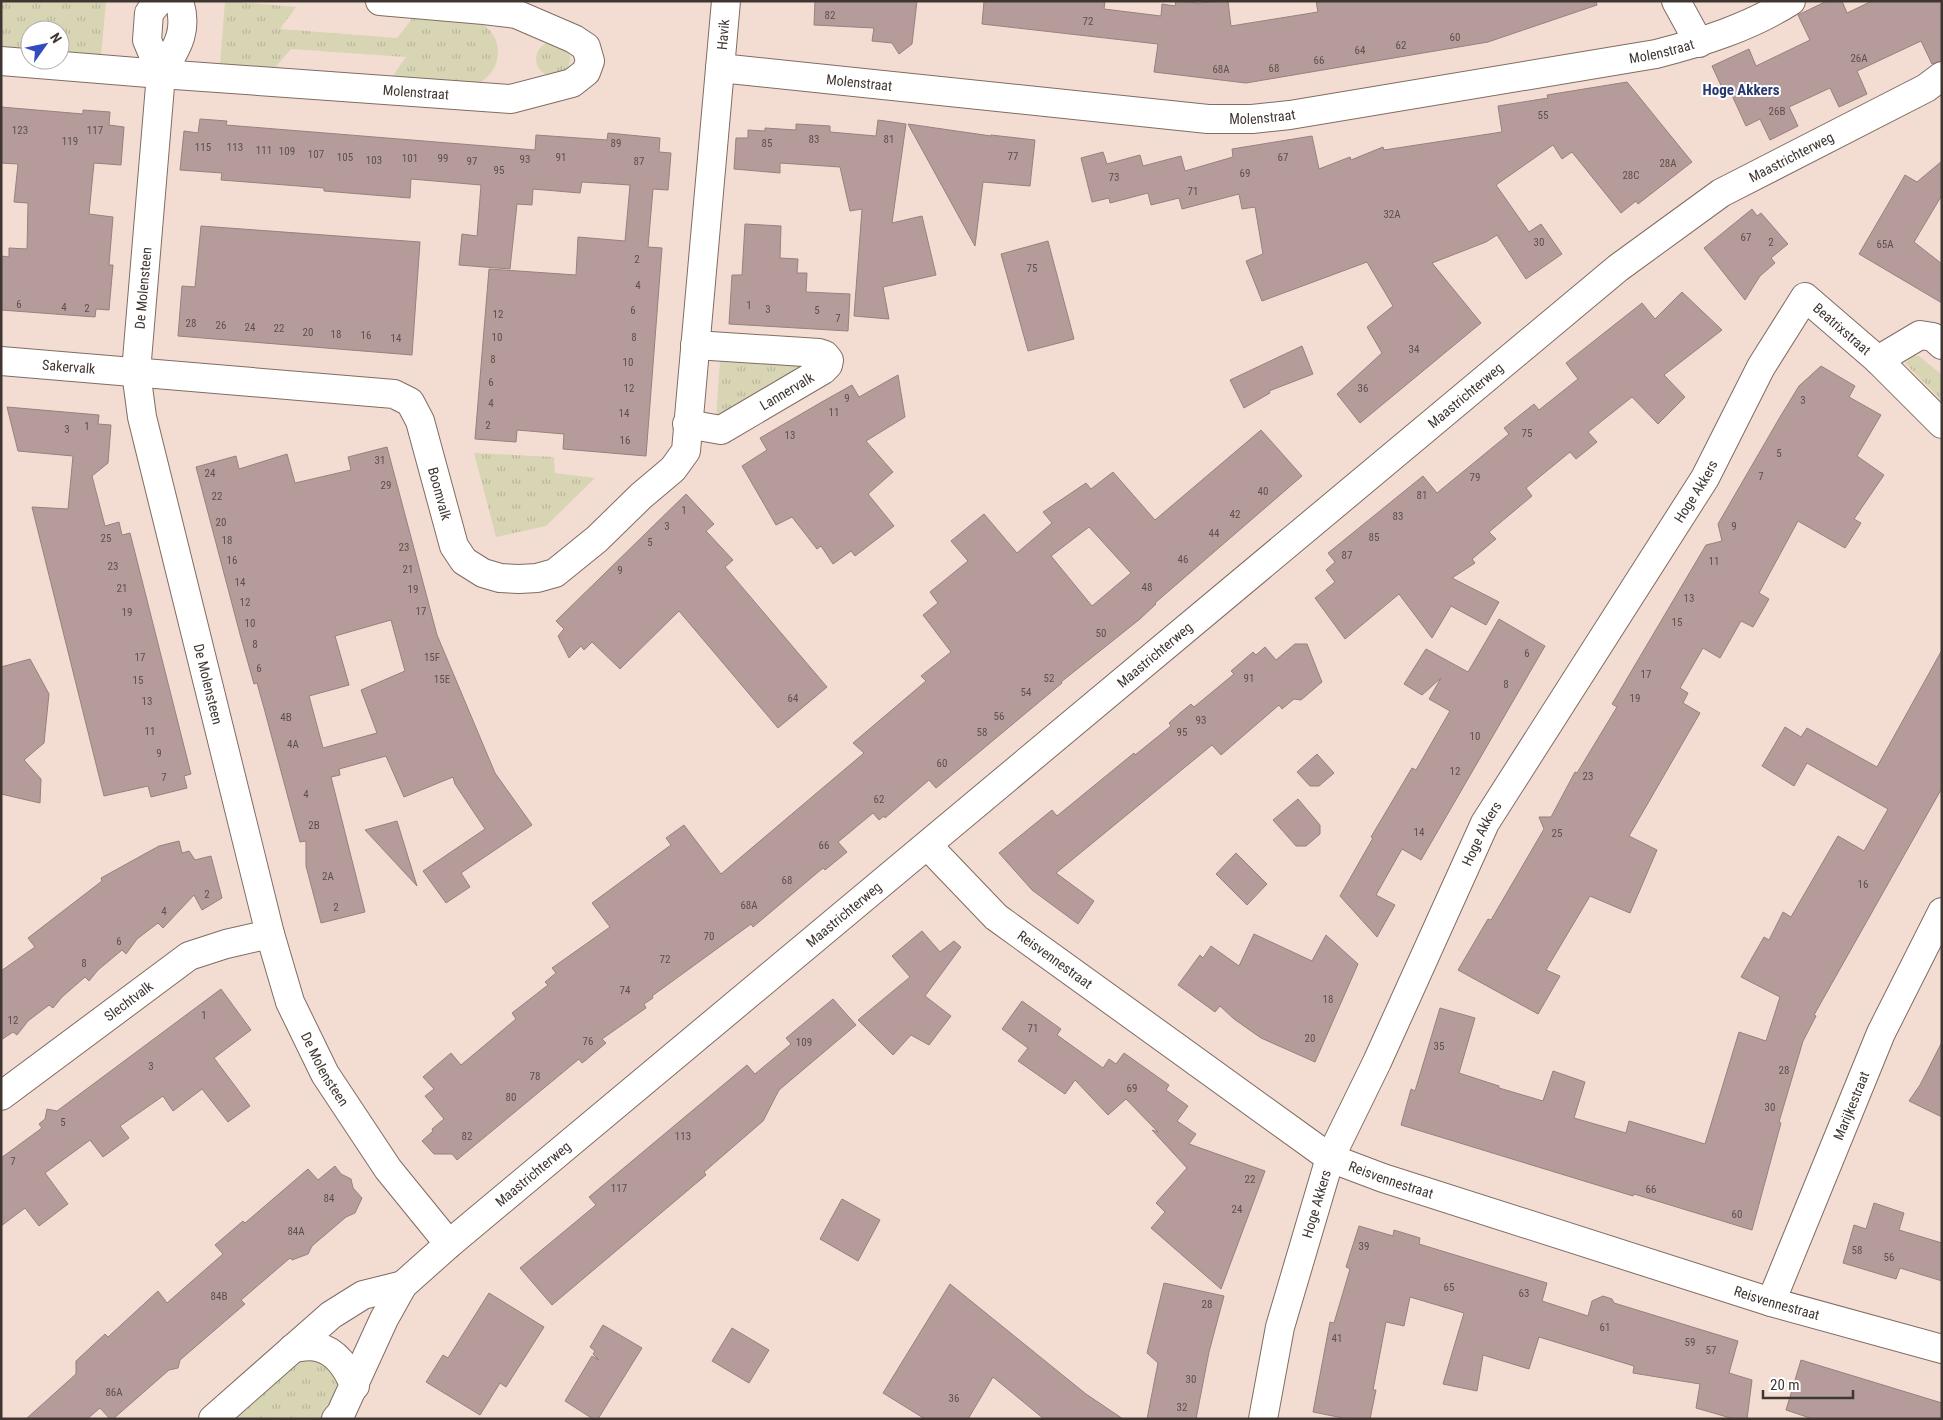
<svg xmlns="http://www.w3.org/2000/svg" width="1943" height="1420" font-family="'Roboto Condensed',sans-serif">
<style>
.grass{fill:url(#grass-tufts)}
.building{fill:#b59c9b;stroke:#98807f;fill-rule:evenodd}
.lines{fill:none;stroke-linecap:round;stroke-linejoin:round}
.minor-casing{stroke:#816c62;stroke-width:30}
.minor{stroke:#fff;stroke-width:28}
.labels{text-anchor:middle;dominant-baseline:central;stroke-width:4;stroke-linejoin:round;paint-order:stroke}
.number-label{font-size:11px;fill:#5c504c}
.street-label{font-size:14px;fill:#3f3632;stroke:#fff}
.neighbourhood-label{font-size:15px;font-weight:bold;fill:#283871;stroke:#fff}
</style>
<defs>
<pattern id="grass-tufts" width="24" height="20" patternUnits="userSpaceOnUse" patternTransform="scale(1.25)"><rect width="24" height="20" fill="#d8d5b4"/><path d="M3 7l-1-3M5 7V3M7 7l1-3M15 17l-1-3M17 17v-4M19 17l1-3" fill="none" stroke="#bab79b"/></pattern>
</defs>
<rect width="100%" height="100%" fill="#f3dcd1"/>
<path class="grass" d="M1,1H106L101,57L60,54V30H30V51L1,48Z
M225,1L296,7L280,29L397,38L415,15C428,16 471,18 480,23C509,38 501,79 470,86C464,87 456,85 451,85C430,83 410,82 390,80L406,57L291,49L273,70L220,65Z
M536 59a17 17 0 1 1 34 0a17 17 0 1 1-34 0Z
M1914,356H1919L1942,375V401L1905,363Z
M720,361L806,366L716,418Z
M474,453L554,457L555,473L595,478L546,526L496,537Z
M312,1355L342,1378L326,1419H228L290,1363Z"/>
<path class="building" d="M815,1H917L912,44L899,54L892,43L872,41L874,28L814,25Z
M984,1H1105L1104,9L1161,16L1162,4L1175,6L1176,1L1198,3L1228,1L1231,26L1318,12L1316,1H1596L1597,5L1488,42L1246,83L1154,72L1158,44L982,24Z
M1827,1H1842L1847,13L1872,1H1942V61L1932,64L1921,41L1857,71L1867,94L1839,107L1830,88L1789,107L1798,126L1770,140L1760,119L1746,126L1730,91L1725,94L1712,66L1749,49L1756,66L1810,40L1798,15Z
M1627,82L1692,162L1638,204L1636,201L1621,213L1572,152L1562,159L1553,145L1496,185L1529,232L1541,224L1562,254L1526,279L1497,235L1486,242L1432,263L1481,323L1360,423L1337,394L1382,353L1367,327L1393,306L1367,262L1262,301L1246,261L1263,254L1255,207L1242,209L1239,194L1182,209L1179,198L1151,205L1148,193L1110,203L1109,198L1092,202L1081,158L1103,152L1107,164L1140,155L1143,166L1181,156L1185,171L1233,157L1232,149L1312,136L1319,169L1350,157L1351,160L1383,147L1384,150L1502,132L1498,106L1548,98L1547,95Z
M1,107L83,114V110L110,112L109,125L124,127L121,165L94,163L89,214L113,217L109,265H113L109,310L96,309L95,317L1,310V256L9,257V248L27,249L28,203L14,202L18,164L1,163Z
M200,119L227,121L226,125L535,150L536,135L607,140L608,133L660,138L659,152L671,153L668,190L653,189L648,247L662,248L646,456L563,449L564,434L517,430L516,442L475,439L489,269L576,275L578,237L625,241L630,185L582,182L580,193L533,189L532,205L517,204L510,269L459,265L462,234L477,236L481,185L411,179L410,198L324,191V188L221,180L222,173L180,170L184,131L198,133Z
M878,120L906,124L892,223L922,216L936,275L883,287L889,319L854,316L862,209L850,211L840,167L780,163V173L734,169L736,138H748V130L765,131V128L796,130V124L830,126V132L876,136Z
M908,124L991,136V135L1035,140L1030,186L983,182L975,246Z
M1942,161V195L1914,242L1942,264V303L1859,254L1905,175L1917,182Z
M1752,209L1757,216L1761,213L1788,244L1771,258L1775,263L1760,276L1745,300L1704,248Z
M745,224L781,226L780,258L798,259L797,273H807L806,292L850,294L848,331L729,324L732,275H742Z
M201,226L420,242L412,355L178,336L182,286L195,287Z
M1048,241L1074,339L1028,351L1001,254Z
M1682,292L1722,330L1664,375L1685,397L1658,424L1632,397L1588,432L1597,442L1576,459L1570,452L1526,488L1532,496L1489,532L1496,539L1472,559L1475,563L1452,578L1499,602L1486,625L1451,606L1432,638L1399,594L1345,639L1315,598L1335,582L1326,570L1335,562L1328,553L1423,476L1437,493L1509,434L1504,428L1534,404L1539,410L1578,379L1566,363L1642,303L1655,319Z
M1302,346L1313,374L1269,391L1270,393L1244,408L1230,380Z
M1821,366L1855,386L1849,397L1881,415L1857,456L1884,475L1854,519L1861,523L1845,548L1798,521L1759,593L1769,599L1753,627L1741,621L1720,658L1703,648L1680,688L1688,693L1683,703L1700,713L1629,836L1657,850L1630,913L1590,896L1546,970L1560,976L1538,1014L1458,970L1488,919L1491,920L1544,829L1539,817H1551L1575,772L1577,773L1617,707L1612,704L1706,545L1722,541L1718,524L1780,417L1799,386Z
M898,375L905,417L866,441L893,472L868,494L894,526L855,556L851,551L833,564L821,546L817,549L792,517L776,525L742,466L767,450L760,438L820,403L852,385L859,397Z
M7,407L99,415L98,424L111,425L108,463L92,476L105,526L119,522L122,535L130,533L191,774L184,776L187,788L151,797L148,786L104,796L32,507L68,509L73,456L18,451Z
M1261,430L1302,476L1155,603L1156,604L1140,619L1061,682L1062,683L936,788L929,780L885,818L884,816L879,820L873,813L838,842L847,852L825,870L823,868L753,927L751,924L652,996L653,998L644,1004L646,1008L602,1039L606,1043L586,1060L582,1063L579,1059L457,1160L452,1154H434L422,1141L433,1131L432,1129L444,1119L425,1096L434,1089L423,1077L451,1053L461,1065L516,1019L512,1013L548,985L545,982L556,973L552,968L610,927L592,903L671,845L666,838L684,825L721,874L864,753L853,743L926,681L921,676L951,652L923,615L938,603L930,592L968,561L951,541L984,514L1017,553L1052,523L1043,512L1086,483L1091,489L1113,472L1155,520ZM1089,527L1131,573L1092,606L1051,556Z
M387,447L437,635L495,773L532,825L461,873L470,887L446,903L423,871L485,829L455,784L453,777L404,797L386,756L339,769L340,775L331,777L365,912L321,923L306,866V841L300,842L264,708L257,683L254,684L241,638L196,467L236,456L239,469L287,454L295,483L351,470L348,457ZM391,620L405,671L361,690L377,733L323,748L309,696L349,685L335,636Z
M686,494L714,524L706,531L733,560L725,567L827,687L778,728L679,611L620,669L592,642L584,650L581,646L569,658L558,636L564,629L556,621Z
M1499,619L1545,646L1421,860L1402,849L1376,895L1395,905L1377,937L1340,896L1373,838L1371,837L1412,768L1416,770L1450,711L1429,699L1441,678L1422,695L1404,684L1426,649L1468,672Z
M1295,644H1307L1322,682L1301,700L1294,699L1282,709L1279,705L1221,755L1212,745L1056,873L1094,901L1078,924L1032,890L999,853L1052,810L1057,816L1134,753L1135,755L1171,726L1169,723L1180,713L1191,704L1194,707L1234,674L1231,671L1253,652L1256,655L1265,647L1276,660Z
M1942,650V788L1814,1015L1816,1016L1803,1041L1779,1122L1781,1123L1752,1230L1634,1194L1633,1196L1401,1125L1411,1089L1415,1091L1440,1008L1475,1018L1459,1073L1499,1086V1088L1543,1101L1553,1071L1585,1082L1574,1118L1626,1133L1629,1121L1705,1144L1739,1032L1766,1041L1780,997L1741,977L1764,937L1769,940L1783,912L1791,917L1838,836L1864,851L1888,809L1807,763L1794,786L1762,766L1785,727L1801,737L1807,728L1877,767Z
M30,659L49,694L44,743L24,760L41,779L40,803L1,794V667Z
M1317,754L1334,773L1319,786H1310L1297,772Z
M1298,799L1320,825V834L1306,846H1296L1273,820Z
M397,821L417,886L365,830Z
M179,841L182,853L189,851L195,860L211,856L222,898L202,910L194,895L163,928L158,923L137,939L126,954L122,950L98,970L89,981L85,977L62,997L53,1008L49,1005L28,1021L17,1035L13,1032L1,1040V971L35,947L28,938L102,881L101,878L159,846Z
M1236,853L1267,884L1247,905L1216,874Z
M922,931L940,952L954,941L961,947L925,996L951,1016L929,1045L911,1035L893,1055L858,1020L910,977L892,956Z
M1254,934L1312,961L1326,935L1358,964L1315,1062L1261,1038L1234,1019L1220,1006L1215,1012L1178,985L1200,955L1203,958L1211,946L1239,966Z
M221,989L251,1030L214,1058L250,1106L228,1122L202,1089L173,1111L163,1096L120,1126L129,1138L103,1157L90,1140L45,1173L68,1204L39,1226L25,1208L1,1226V1158L42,1128L39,1124L45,1119L47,1109L57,1111Z
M833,999L856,1025L779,1090L763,1121L704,1172L706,1175L552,1305L520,1268L596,1205L589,1197L747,1065L755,1074L791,1044L786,1038Z
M1022,1001L1061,1029L1057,1035L1103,1068L1109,1059L1116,1064L1124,1053L1169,1085L1166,1090L1188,1106L1177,1121L1196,1134L1189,1144L1265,1171L1221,1289L1151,1228L1165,1212L1156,1203L1187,1168L1152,1130L1158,1132L1126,1099L1108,1115L1075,1080L1065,1094L1018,1061L1028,1048L1002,1029Z
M1942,1042V1117L1909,1101L1920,1085Z
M335,1166L341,1174L351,1179L353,1188L362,1198L355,1213L346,1217L312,1246L308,1254L292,1260L290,1258L241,1300L245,1304L180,1360L178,1368L169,1370L113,1419H110L100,1408L87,1419H26L76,1374V1361L105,1334L108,1337L158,1291L167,1303L223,1254L215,1245L243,1221L245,1223L308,1169L318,1180Z
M842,1199L880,1220L858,1261L820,1239Z
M1874,1203L1904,1213L1899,1230L1942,1243V1281L1900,1268L1896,1279L1843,1263L1854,1225L1866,1229Z
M1359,1226L1393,1236L1394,1230L1420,1238L1419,1244L1547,1283L1542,1301L1588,1316L1592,1301L1603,1296L1612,1299L1614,1303L1738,1341L1729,1373L1752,1380L1747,1419H1734L1696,1408L1700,1384L1633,1373L1634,1366L1539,1337L1529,1369L1483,1355L1477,1391L1443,1384L1464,1313L1410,1297L1404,1326L1386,1322L1373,1390H1376L1370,1419H1348L1313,1412L1330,1322L1334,1323L1350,1269L1346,1267Z
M1164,1283L1224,1296L1209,1352L1196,1419H1147L1158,1363L1147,1353Z
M950,1284L1086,1394L1123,1419H1044L993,1377L968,1419H925L883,1393Z
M489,1293L544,1327L506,1387L500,1383L480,1415L426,1382L443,1355L448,1358Z
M603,1325L642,1348L598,1419H593L565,1401L592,1356L599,1360L593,1354L595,1351L590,1347Z
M732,1328L769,1350L749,1383L712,1361Z
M1801,1360L1942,1403V1419H1813L1786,1410Z"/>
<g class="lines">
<defs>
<g id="minor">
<path d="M159,1L149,13L147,40L161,74"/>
<path id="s1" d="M179,1C189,32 176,49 161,74L136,372L142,417L270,934L290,1002L325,1074L388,1169L449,1244"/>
<path d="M1676,1L1699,43"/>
<path id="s2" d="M1,61L161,74L511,99L572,83L586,72L590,61L586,47L574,39L516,14L484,10L380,1"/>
<path id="s3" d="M720,68L1208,119H1252L1290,115L1656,54C1703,42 1750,27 1791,1"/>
<path d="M1878,360L1920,335L1933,337L1942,345"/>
<path id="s4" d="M1,361L394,394L410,402L420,421L454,546L464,561L483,573L500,578L519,579L537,578L555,573L597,539L641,496L673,469L686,451L726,1"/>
<path id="s5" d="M687,424L721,430L823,370L828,365L829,360L825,355L819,353L695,345"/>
<path id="s6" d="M928,846L996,917L1330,1158L1383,1178L1771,1302L1942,1349"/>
<path id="s7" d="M1,1096L189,956L226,944L270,934"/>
<path id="s8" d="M1771,1302L1881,1033L1942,912"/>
<path d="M293,1348C300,1347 310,1345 317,1347C337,1351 347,1369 355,1386"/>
<path d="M213,1419L331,1315L363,1295L403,1285"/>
<path id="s9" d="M336,1419L341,1413L384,1319L403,1285L449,1244L1618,268L1721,193L1926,88L1942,76"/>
<path id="s10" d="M1263,1419L1280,1327L1330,1158L1377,1062L1485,823L1705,478L1761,367L1805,297L1878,360L1942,424"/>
</g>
</defs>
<use href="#minor" class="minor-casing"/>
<use href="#minor" class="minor"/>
</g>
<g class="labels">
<g class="number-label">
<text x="830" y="15">82</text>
<text x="1088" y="21">72</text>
<text x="1455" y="37">60</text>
<text x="1401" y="45">62</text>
<text x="1360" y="50">64</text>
<text x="1859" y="58">26A</text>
<text x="1319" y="60">66</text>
<text x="1274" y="68">68</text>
<text x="1221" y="69">68A</text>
<text x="1777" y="111">26B</text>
<text x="1543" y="115">55</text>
<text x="20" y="130">123</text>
<text x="95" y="130">117</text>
<text x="814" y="139">83</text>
<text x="889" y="139">81</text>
<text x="70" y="141">119</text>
<text x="616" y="143">89</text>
<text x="767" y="143">85</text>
<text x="203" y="147">115</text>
<text x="235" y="147">113</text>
<text x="264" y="150">111</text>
<text x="287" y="151">109</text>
<text x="316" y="154">107</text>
<text x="1013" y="156">77</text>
<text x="345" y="157">105</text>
<text x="561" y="157">91</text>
<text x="1283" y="157">67</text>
<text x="410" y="158">101</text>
<text x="443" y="158">99</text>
<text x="525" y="159">93</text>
<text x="374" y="160">103</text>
<text x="472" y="161">97</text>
<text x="639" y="161">87</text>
<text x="1668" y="163">28A</text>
<text x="499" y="170">95</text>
<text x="1245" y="173">69</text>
<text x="1631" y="175">28C</text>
<text x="1114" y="177">73</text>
<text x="1193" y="191">71</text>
<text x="1392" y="214">32A</text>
<text x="1746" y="237">67</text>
<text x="1539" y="242">30</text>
<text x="1771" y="242">2</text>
<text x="1885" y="244">65A</text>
<text x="637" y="259">2</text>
<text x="1032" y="268">75</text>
<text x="638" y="285">4</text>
<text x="19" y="304">6</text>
<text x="749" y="305">1</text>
<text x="64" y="307">4</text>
<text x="87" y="308">2</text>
<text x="768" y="309">3</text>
<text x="633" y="310">6</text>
<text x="817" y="310">5</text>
<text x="498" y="314">12</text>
<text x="838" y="318">7</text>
<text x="191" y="323">28</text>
<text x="221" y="325">26</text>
<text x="250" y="327">24</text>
<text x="279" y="328">22</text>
<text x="308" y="332">20</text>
<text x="336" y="334">18</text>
<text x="366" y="335">16</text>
<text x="497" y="337">10</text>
<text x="634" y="337">8</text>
<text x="396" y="338">14</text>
<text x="1414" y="349">34</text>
<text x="493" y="359">8</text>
<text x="628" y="362">10</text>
<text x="491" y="382">6</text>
<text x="629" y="388">12</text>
<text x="1363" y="388">36</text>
<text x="847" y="398">9</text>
<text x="1803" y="400">3</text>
<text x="491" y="403">4</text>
<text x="834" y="412">11</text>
<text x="624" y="413">14</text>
<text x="488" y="425">2</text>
<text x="87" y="426">1</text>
<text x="67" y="429">3</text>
<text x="1527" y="433">75</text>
<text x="790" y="435">13</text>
<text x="625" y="440">16</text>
<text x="1779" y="453">5</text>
<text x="380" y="460">31</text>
<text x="210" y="473">24</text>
<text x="1761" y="476">7</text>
<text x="1475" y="477">79</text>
<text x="386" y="485">29</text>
<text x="1263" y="491">40</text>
<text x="1422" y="495">81</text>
<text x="217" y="496">22</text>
<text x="684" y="510">1</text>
<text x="1235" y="514">42</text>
<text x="1398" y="516">83</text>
<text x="221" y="522">20</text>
<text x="667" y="526">3</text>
<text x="1734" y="526">9</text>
<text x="1214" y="533">44</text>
<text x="1374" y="537">85</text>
<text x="106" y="538">25</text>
<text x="227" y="540">18</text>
<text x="650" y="542">5</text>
<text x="404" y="547">23</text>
<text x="1347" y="555">87</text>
<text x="1183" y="559">46</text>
<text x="232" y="560">16</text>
<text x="1714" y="561">11</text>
<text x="113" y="566">23</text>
<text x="408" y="569">21</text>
<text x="620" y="570">9</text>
<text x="240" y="582">14</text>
<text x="1147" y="587">48</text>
<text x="122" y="588">21</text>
<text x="413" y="589">19</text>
<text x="1689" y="598">13</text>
<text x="245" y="602">12</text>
<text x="421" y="611">17</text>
<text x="127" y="612">19</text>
<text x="1677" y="622">15</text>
<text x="250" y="623">10</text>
<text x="1101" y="633">50</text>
<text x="255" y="644">8</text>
<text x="1527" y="653">6</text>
<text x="140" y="657">17</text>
<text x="432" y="657">15F</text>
<text x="259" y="668">6</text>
<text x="1646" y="674">17</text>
<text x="1049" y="678">52</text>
<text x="1249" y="678">91</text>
<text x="442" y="679">15E</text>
<text x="138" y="680">15</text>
<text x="1506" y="684">8</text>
<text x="1026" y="692">54</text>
<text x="793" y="698">64</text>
<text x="1635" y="698">19</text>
<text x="147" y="701">13</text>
<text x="999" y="716">56</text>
<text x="286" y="717">4B</text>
<text x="1201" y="720">93</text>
<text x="150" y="731">11</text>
<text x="982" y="732">58</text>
<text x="1182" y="732">95</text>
<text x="1475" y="736">10</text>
<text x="293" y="744">4A</text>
<text x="159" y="753">9</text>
<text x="942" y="763">60</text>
<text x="1455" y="771">12</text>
<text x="1588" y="776">23</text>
<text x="164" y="777">7</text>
<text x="306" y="794">4</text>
<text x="879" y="799">62</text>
<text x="314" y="825">2B</text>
<text x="1419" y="832">14</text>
<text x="1557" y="833">25</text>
<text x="824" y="845">66</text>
<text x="328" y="876">2A</text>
<text x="787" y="880">68</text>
<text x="1863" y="884">16</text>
<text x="207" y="894">2</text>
<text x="749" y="905">68A</text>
<text x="336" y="907">2</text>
<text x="164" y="911">4</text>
<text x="709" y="936">70</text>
<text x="119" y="941">6</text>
<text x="665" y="959">72</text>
<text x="84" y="963">8</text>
<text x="625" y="990">74</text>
<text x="1328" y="999">18</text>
<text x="204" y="1015">1</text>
<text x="13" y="1020">12</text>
<text x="1033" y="1028">71</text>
<text x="1310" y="1038">20</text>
<text x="588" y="1041">76</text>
<text x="804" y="1042">109</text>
<text x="1439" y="1046">35</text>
<text x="151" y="1066">3</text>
<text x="1784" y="1070">28</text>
<text x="535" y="1076">78</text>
<text x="1132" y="1088">69</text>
<text x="511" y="1097">80</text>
<text x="1770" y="1107">30</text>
<text x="63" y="1122">5</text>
<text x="467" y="1136">82</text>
<text x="683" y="1136">113</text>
<text x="13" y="1161">7</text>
<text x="1250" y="1179">22</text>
<text x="619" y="1188">117</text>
<text x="1651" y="1189">66</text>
<text x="329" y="1198">84</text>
<text x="1237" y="1209">24</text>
<text x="1737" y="1214">60</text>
<text x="296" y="1231">84A</text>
<text x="1364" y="1246">39</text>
<text x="1857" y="1250">58</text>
<text x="1889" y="1257">56</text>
<text x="1449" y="1287">65</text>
<text x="1524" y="1293">63</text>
<text x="219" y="1296">84B</text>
<text x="1207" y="1304">28</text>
<text x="1605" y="1327">61</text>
<text x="1337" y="1338">41</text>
<text x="1690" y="1342">59</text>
<text x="1711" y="1350">57</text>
<text x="1191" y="1379">30</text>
<text x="114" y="1392">86A</text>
<text x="954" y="1398">36</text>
<text x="1182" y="1407">32</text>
</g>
<g class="street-label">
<text stroke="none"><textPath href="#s4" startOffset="1275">Havik</textPath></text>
<text stroke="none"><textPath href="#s3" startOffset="950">Molenstraat</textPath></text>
<text stroke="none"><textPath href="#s3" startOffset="140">Molenstraat</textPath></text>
<text stroke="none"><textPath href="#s2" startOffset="416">Molenstraat</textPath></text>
<text stroke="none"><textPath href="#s3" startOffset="545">Molenstraat</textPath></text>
<text stroke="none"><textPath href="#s9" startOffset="1941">Maastrichterweg</textPath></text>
<text transform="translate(143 288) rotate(-85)">De Molensteen</text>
<text stroke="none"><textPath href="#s10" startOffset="1304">Beatrixstraat</textPath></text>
<text stroke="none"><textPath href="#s4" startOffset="68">Sakervalk</textPath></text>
<text stroke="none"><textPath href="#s5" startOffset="111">Lannervalk</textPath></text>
<text stroke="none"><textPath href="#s9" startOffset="1536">Maastrichterweg</textPath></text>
<text stroke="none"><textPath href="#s10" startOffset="1032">Hoge Akkers</textPath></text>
<text stroke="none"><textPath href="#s4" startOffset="509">Boomvalk</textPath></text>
<text stroke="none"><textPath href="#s9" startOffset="1131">Maastrichterweg</textPath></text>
<text stroke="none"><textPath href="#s1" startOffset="698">De Molensteen</textPath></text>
<text stroke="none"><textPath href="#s10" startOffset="628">Hoge Akkers</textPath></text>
<text stroke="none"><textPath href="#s9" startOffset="726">Maastrichterweg</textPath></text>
<text stroke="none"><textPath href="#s6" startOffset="171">Reisvennestraat</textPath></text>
<text stroke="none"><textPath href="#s7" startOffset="159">Slechtvalk</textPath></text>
<text stroke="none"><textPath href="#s1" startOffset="1102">De Molensteen</textPath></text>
<text stroke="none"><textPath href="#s8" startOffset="212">Marijkestraat</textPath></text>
<text stroke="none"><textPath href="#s9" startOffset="321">Maastrichterweg</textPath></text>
<text stroke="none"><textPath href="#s6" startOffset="575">Reisvennestraat</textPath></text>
<text stroke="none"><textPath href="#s10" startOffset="222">Hoge Akkers</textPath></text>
<text stroke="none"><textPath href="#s6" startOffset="980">Reisvennestraat</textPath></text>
</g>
<g class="neighbourhood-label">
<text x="1741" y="90">Hoge Akkers</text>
</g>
</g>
<rect width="1943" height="1420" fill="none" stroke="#3f3632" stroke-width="5"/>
<g transform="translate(45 45) rotate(57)"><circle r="24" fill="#ffffff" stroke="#b2afad"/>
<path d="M0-4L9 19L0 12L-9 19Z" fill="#334cbd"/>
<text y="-8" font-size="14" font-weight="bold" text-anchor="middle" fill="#3f3632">N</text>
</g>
<path d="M1763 1390v8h90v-8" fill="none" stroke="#3f3632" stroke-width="2.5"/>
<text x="1770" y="1390" font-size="15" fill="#3f3632" stroke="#ffffff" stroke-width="4" paint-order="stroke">20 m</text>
</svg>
